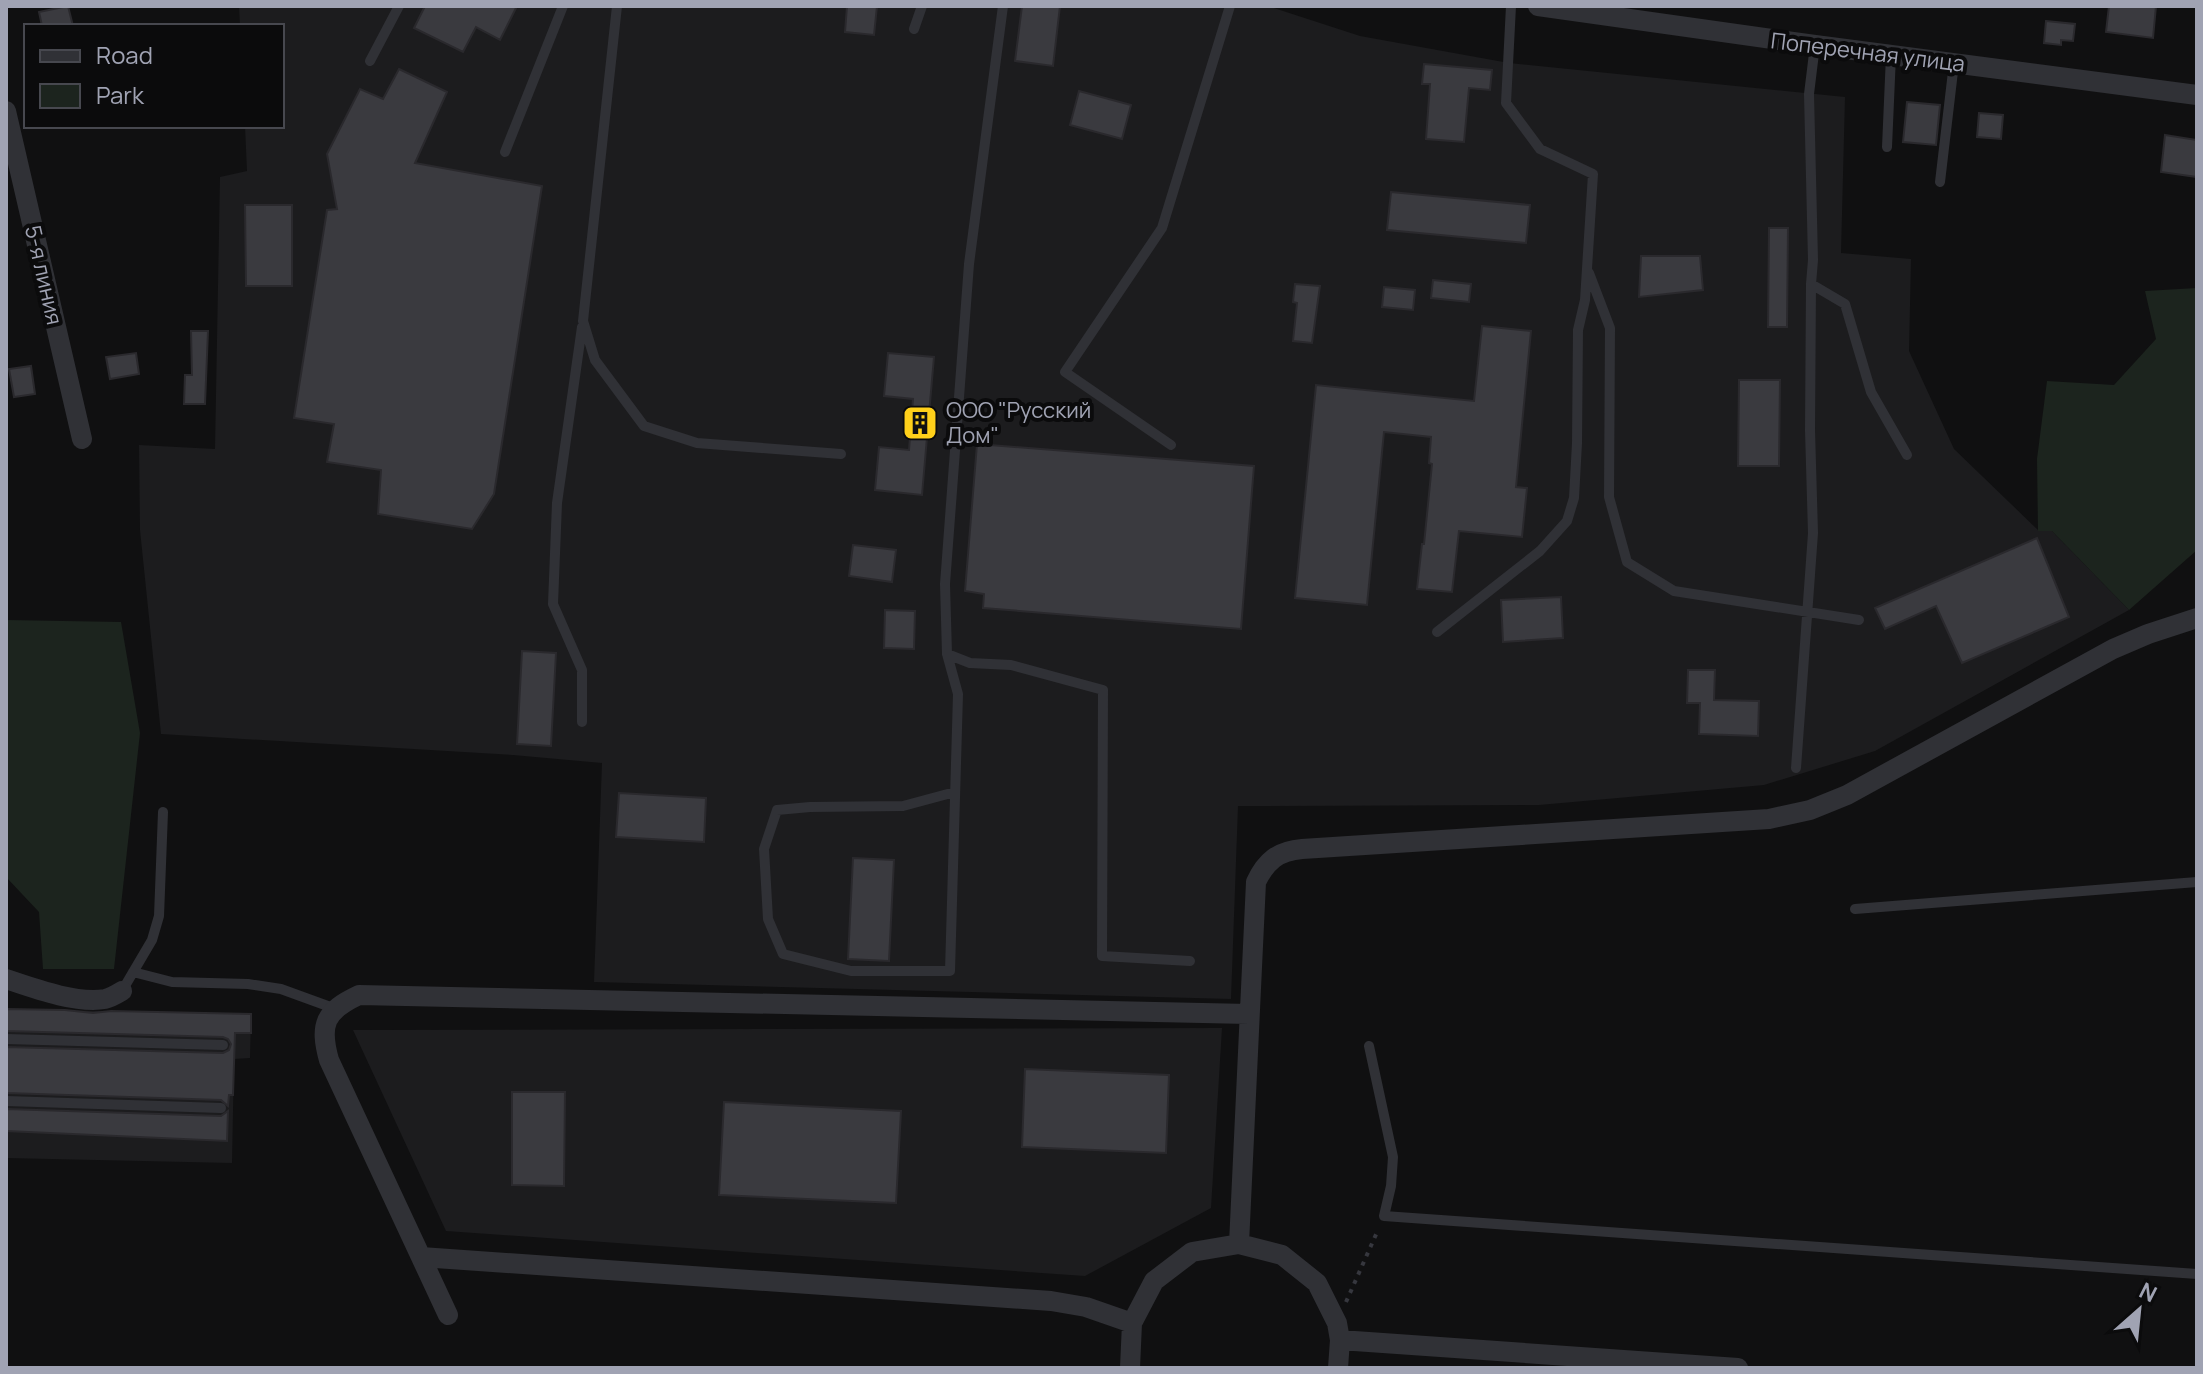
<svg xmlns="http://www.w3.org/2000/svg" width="2203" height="1374" font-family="Manrope,sans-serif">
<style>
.built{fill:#1c1c1e}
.green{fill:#1c241e}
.building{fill:#3a3a3f;stroke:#2a292d;stroke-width:2}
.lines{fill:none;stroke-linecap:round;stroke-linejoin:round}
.path{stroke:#36373e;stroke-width:4;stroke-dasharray:4 6;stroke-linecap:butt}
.lane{stroke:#303136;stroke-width:10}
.street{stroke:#303136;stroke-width:20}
.labels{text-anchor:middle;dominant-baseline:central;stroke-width:8;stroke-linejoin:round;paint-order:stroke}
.street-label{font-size:22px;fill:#a0a3b3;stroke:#0b0b0c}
.poi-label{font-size:22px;fill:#a0a3b3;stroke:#0b0b0c;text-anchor:start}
</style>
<rect width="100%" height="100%" fill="#101011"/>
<path class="built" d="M239,6H1268L1360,36L1509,63L1845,97L1841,253L1911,259L1909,351L1954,449L2038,530L2052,531L2129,610L1875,751L1764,785L1539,805L1238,806L1231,999L594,982L602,763L513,755L161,734L140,530L139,445L215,449L220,177L247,171L245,126H282V26H240Z
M6,1009L251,1014L250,1058L234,1059L232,1163L6,1158Z
M1222,1028L1211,1208L1085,1276L446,1231L353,1030Z"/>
<path class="green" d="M2197,288V550L2129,610L2052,531H2038L2037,459L2047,381L2114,385L2156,339L2145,291Z
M6,620L121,622L140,733L114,969H43L39,912L6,877Z"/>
<path class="building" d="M68,6L73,26H42L39,12Z
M425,6H517L500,40L476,27L463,52L414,28Z
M847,6H877L874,35L845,32Z
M1022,6H1060L1053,66L1015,61Z
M2109,6H2156L2153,38L2106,32Z
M2046,21L2075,24L2073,41L2061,40V45L2044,43Z
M1424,64L1492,70L1490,90L1469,88L1464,142L1426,139L1430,84H1422Z
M399,69L447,92L415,163L542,186L494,494L472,529L378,514L381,470L327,462L334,424L294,418L327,210L337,209L327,154L360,89L383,99Z
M1079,91L1131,105L1122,139L1070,125Z
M1907,102L1940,105L1936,145L1903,142Z
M1979,113L2003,115L2001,139L1977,137Z
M2165,135L2197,140V177L2161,172Z
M1391,192L1530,205L1526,243L1387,230Z
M245,205H292V286H246Z
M1769,228H1788L1787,327H1768Z
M1641,256H1700L1703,290L1639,297Z
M1433,280L1471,284L1469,302L1431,298Z
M1295,284L1320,286L1312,343L1293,341L1297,303L1293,302Z
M1384,287L1415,290L1413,310L1382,307Z
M1482,326L1531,331L1516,487L1527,488L1522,537L1459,531L1452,592L1417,589L1422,544H1424L1432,464L1429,463L1431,437L1384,432L1367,605L1295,598L1316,385L1474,401Z
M191,331H208L205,404H184L185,375H192Z
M136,353L139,374L110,379L106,357Z
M888,353L934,357L922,495L875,490L879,447L909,450L913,399L884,396Z
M31,366L35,394L14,397L9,369Z
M1739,380H1780L1779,466H1738Z
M977,444L1254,466L1241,629L983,608L984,594L965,591Z
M2037,538L2069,617L1962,663L1936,606L1885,629L1875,608Z
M853,545L896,550L892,582L849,576Z
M1561,597L1563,638L1503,642L1501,600Z
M885,610L915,611L914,649L884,648Z
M522,651L556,653L551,746L517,744Z
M1688,670H1715L1714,700L1759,701L1758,736L1699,734L1700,703H1687Z
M619,793L706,798L704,842L616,837Z
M853,858L894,860L889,961L848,959Z
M6,1009L65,1010L93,1013L111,1011L251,1014V1033H235L233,1095H229L228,1106L221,1100L6,1093V1047L223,1053L229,1050L231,1044L228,1039L223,1037L6,1031Z
M1025,1069L1169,1075L1166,1153L1022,1147Z
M512,1092H565L564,1186L512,1185Z
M724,1102L901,1111L896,1203L719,1195Z
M6,1109L221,1116L228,1111L227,1141L6,1131Z"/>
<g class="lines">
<path class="path" d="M1346,1302L1378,1230"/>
<path class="lane" d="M617,6L583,321L595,360L644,426L697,443L841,454
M1003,6L969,264L945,584L947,654L970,663L1011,665L1103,690L1102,956L1190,961
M914,29L922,6
M1815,45L1809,94L1813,260L1811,284L1845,304L1871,392L1907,455
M370,61L399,6
M1887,147L1891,55
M505,152L563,6
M1940,182L1954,63
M1589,273L1610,328L1609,497L1627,562L1674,591L1859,620
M582,327L557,503L553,604L582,670V722
M1171,445L1065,372L1162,228L1230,6
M1437,632L1540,551L1567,521L1574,498L1577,443L1578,330L1585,300L1593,174L1540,149L1506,103L1511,6
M947,654L958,694L950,971H851L783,954L768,919L764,849L777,810L810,807L903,806L955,792
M1796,768L1813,533L1810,430L1811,284
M1855,909L2197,882
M133,972L172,982L248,984L281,989L336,1009
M122,991L152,940L159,916L163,812
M6,1039L223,1045
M1369,1046L1393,1157L1391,1186L1384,1216L2197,1274
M6,1101L221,1108"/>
<path class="street" d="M1538,6L1815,45L2197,95
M6,111L82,439
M6,979C33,988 76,1004 105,999C110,998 117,994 122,991
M1239,1244L1256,882C1266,861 1278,851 1302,849L1769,819L1810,810L1847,795L2113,649L2148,634L2197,618
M421,1257L1051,1301L1086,1307L1132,1323
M448,1315L329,1060C319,1024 325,1011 359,995L1249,1014
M1340,1340L1738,1368
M1130,1368L1132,1323L1154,1281L1192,1252L1239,1244L1282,1255L1317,1283L1337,1323L1340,1340L1338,1368"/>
</g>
<defs>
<symbol id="building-square" viewBox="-11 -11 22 22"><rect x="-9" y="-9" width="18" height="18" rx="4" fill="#ffd01a" stroke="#0b0b0c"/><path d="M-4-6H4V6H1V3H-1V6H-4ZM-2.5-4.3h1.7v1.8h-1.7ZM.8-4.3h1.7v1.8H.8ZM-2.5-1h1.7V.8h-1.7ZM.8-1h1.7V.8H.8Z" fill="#111"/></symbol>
</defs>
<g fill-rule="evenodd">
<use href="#building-square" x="900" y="403" width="40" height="40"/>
</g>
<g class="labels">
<g class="street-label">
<text transform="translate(1868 52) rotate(7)">Поперечная улица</text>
<text transform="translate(44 275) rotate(77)">5-я линия</text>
</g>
<g class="poi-label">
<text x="946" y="410">ООО "Русский<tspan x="946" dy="25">Дом"</tspan></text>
</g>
</g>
<rect width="2203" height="1374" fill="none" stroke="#a0a3b3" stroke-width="16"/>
<rect x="24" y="24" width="260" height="104" fill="#0b0b0c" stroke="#47484f" stroke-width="2"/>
<rect x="40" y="50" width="40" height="12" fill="#303136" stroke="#47484f" stroke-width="2"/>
<text x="96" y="64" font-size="24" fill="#a0a3b3">Road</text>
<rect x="40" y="84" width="40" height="24" fill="#1c241e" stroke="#47484f" stroke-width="2"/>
<text x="96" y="104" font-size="24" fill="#a0a3b3">Park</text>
<g transform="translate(2139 1310) rotate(27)" stroke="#0b0b0c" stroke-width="6" paint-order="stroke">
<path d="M0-6L14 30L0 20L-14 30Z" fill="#a0a3b3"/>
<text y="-12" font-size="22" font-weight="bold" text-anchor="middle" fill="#a0a3b3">N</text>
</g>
</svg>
